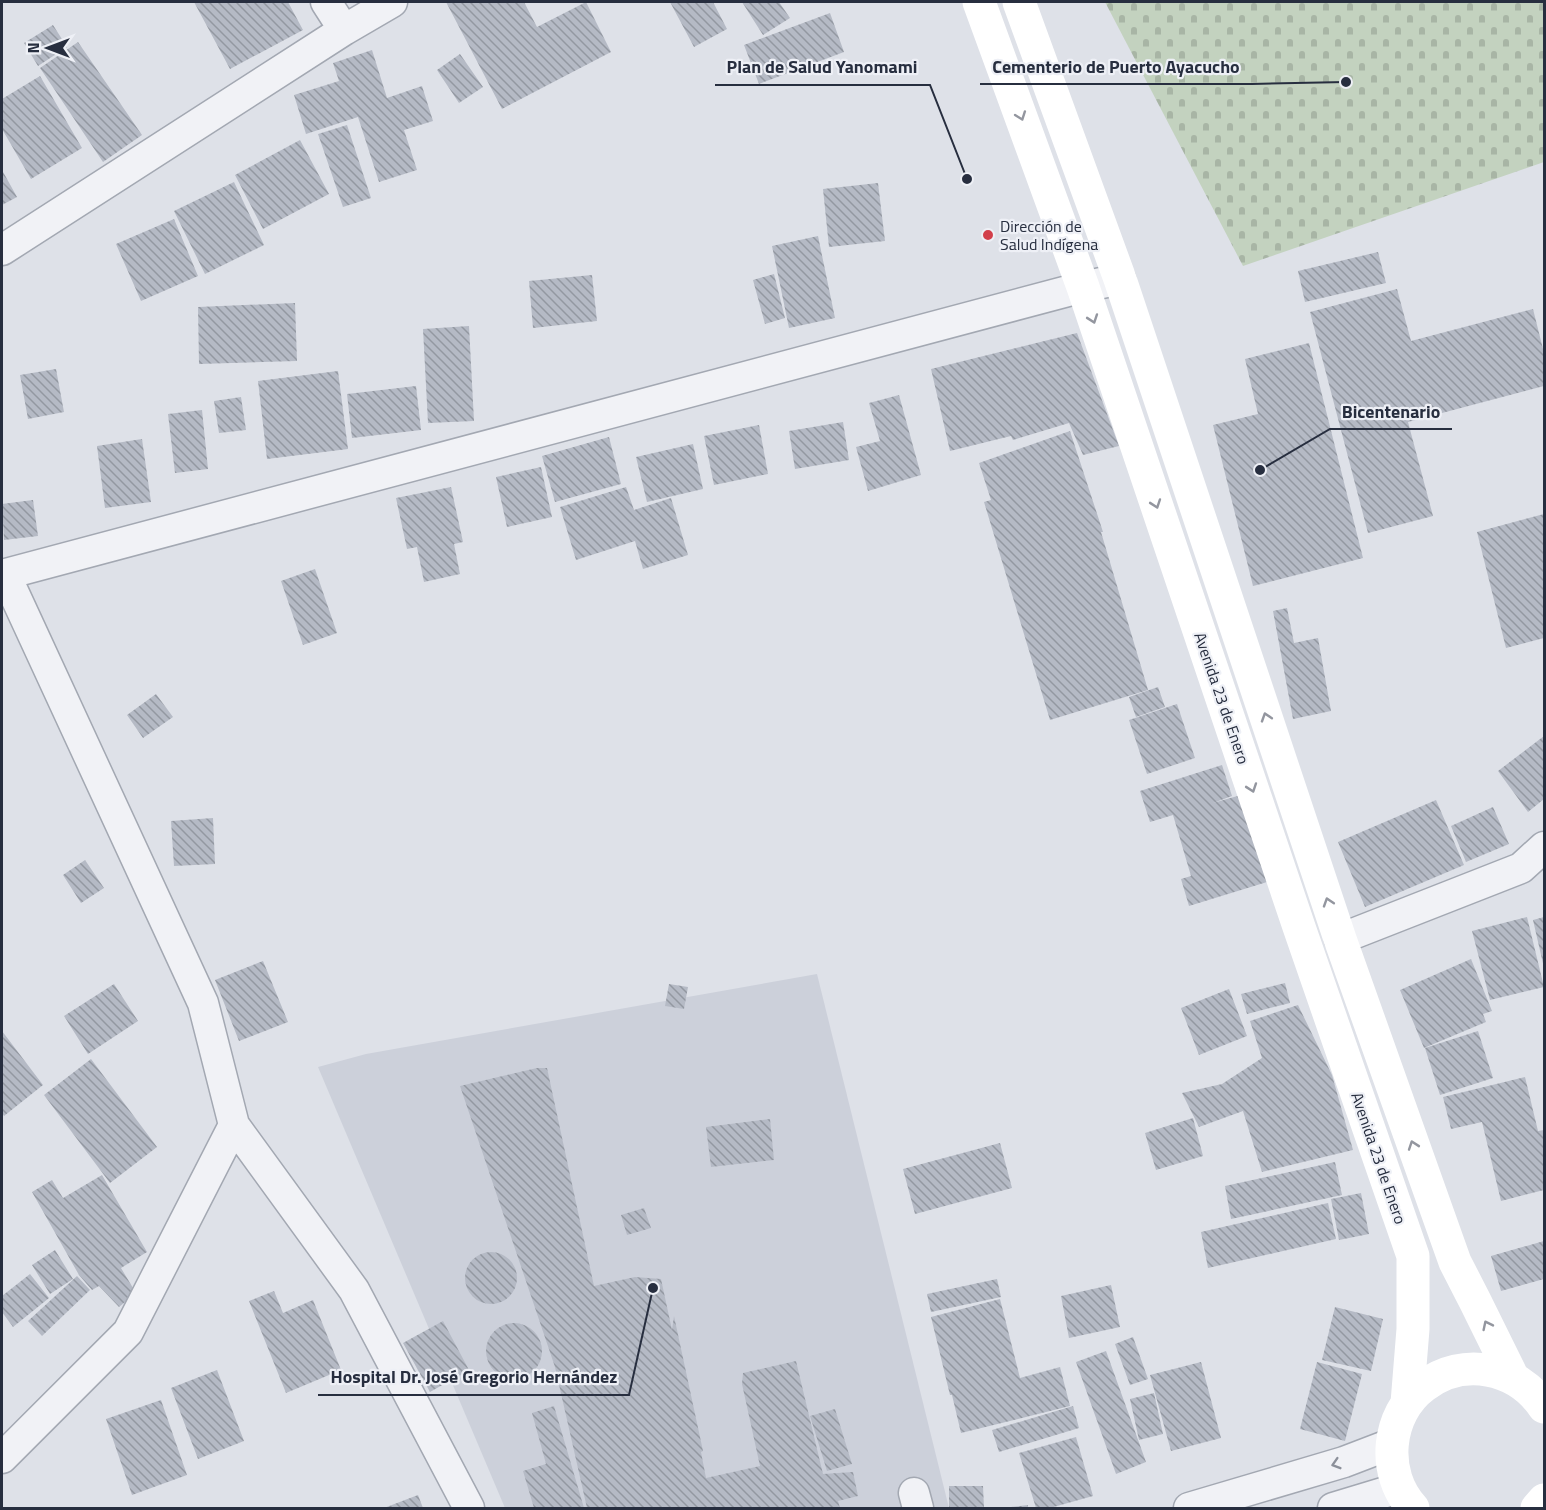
<svg xmlns="http://www.w3.org/2000/svg" width="1546" height="1510" font-family="'Titillium Web',sans-serif">
<style>
.built{fill:#ccd0da}
.cemetery{fill:url(#cemetery-stones)}
.building{fill:url(#building-back-hatch)}
.lines{fill:none;stroke-linecap:round;stroke-linejoin:round}
.street-casing{stroke:#a3a8b2;stroke-width:33}
.street{stroke:#f1f2f6;stroke-width:30}
.secondary{stroke:#fff;stroke-width:33}
.oneway{stroke:#93969f}
.oneway2{stroke:#8c909a}
.poi-dot{fill:#d23f4a;stroke:#eef0f6;stroke-width:2}
.labels{text-anchor:middle;dominant-baseline:central;stroke-width:4.5;stroke-linejoin:round;paint-order:stroke}
.poi-label{font-size:16px;fill:#272e3f;stroke:#eef0f6;text-anchor:start}
.street-label{font-size:16px;fill:#272e3f;stroke:#eef0f6}
.leader{fill:none;stroke:#272e3f;stroke-width:2}
.callout-dot{fill:#272e3f;stroke:#eef0f6;stroke-width:2}
.callout-label{font-size:18px;text-anchor:middle;font-weight:bold;fill:#272e3f;stroke:#eef0f6;stroke-width:4.5;stroke-linejoin:round;paint-order:stroke}
</style>
<defs>
<pattern id="cemetery-stones" width="16" height="16" patternUnits="userSpaceOnUse" patternTransform="scale(1.5)"><rect width="16" height="16" fill="#c3d2bf"/><path d="M2 7V4a2 2 0 0 1 4 0v3zM10 15v-3a2 2 0 0 1 4 0v3z" fill="#a8b5a5"/></pattern>
<pattern id="building-back-hatch" width="6" height="6" patternUnits="userSpaceOnUse" patternTransform="scale(1.5)"><rect width="6" height="6" fill="#b5bac5"/><path d="M-1 5l2 2M0 0l6 6M5-1l2 2" fill="none" stroke="#9398a1"/></pattern>
</defs>
<rect width="100%" height="100%" fill="#dee1e8"/>
<path class="built" d="M817,974L949,1508H505L318,1067L366,1054Z"/>
<path class="cemetery" d="M1105,2H1544V162L1243,266Z"/>
<path class="building" d="M194,2H288L303,30L230,69Z
M446,2H524L537,27L586,2L611,52L502,109Z
M670,2H713L727,29L694,47Z
M742,2H779L790,18L763,35Z
M830,13L844,52L759,84L744,45Z
M53,25L67,47L38,66L24,43Z
M78,42L142,135L103,162L40,68Z
M372,50L387,98L422,86L433,121L404,130L417,170L379,182L358,117L306,134L294,95L339,81L333,63Z
M460,54L483,87L459,103L437,70Z
M40,76L82,148L31,179L2,129V99Z
M347,125L371,198L343,207L318,134Z
M300,140L329,194L263,229L235,175Z
M2,170L17,197L2,205Z
M234,182L264,245L205,274L174,211Z
M878,183L885,241L829,247L823,189Z
M174,219L198,276L141,301L116,244Z
M818,236L835,318L789,328L772,246Z
M1378,252L1386,283L1305,302L1298,271Z
M774,274L785,318L765,324L753,280Z
M592,275L597,321L533,328L529,281Z
M1397,289L1411,341L1533,309L1544,353V386L1408,422L1433,516L1368,533L1310,312Z
M295,303L297,361L199,364L198,307Z
M469,326L474,421L428,423L423,329Z
M1077,333L1119,446L1083,455L1069,423L1013,440L1011,436L950,451L931,369Z
M1309,343L1363,558L1253,586L1213,425L1258,414L1245,359Z
M56,369L64,412L28,419L20,375Z
M338,371L348,449L267,459L258,381Z
M416,386L421,430L352,438L347,394Z
M899,395L921,475L868,491L856,447L880,441L869,403Z
M241,397L246,430L219,433L214,401Z
M202,410L208,469L175,473L168,414Z
M843,422L849,460L795,469L789,431Z
M759,425L768,474L714,485L704,436Z
M1070,431L1103,532H1101L1148,690L1050,720L984,502L991,500L979,463Z
M609,437L621,484L555,502L542,456Z
M142,439L151,502L105,508L97,446Z
M693,444L703,489L647,502L636,457Z
M541,467L552,517L507,527L496,477Z
M451,487L463,542L454,544L460,574L424,582L417,547L407,549L396,498Z
M626,487L634,510L671,498L688,555L643,569L635,541L576,560L560,507Z
M33,500L38,536L4,540L2,504Z
M1544,514V638L1506,648L1477,532Z
M315,569L337,633L303,645L281,581Z
M1287,608L1294,643L1318,638L1331,711L1293,719L1273,611Z
M1158,687L1165,707L1136,717L1129,697Z
M156,694L173,717L143,738L127,715Z
M1177,704L1195,758L1147,774L1129,720Z
M1544,736V799L1528,812L1498,771Z
M1222,765L1232,796L1213,803L1241,795L1267,882L1189,906L1181,879L1191,876L1173,815L1150,822L1140,791Z
M1436,800L1464,865L1365,907L1338,842Z
M1493,807L1509,844L1466,862L1451,826Z
M213,818L215,864L174,866L171,821Z
M85,860L104,888L81,903L63,875Z
M1527,917L1544,987L1490,1000L1472,931Z
M1544,917V968L1533,920Z
M1471,959L1492,1011L1483,1014L1486,1022L1424,1048L1400,990Z
M263,961L288,1022L239,1041L215,980Z
M1285,983L1290,1003L1247,1014L1241,994Z
M114,984L138,1021L88,1054L64,1016Z
M669,984L688,987L684,1009L665,1006Z
M1229,989L1247,1036L1199,1055L1181,1008Z
M1298,1005L1332,1075L1353,1150L1262,1172L1243,1111L1199,1127L1182,1093L1222,1084L1262,1058L1250,1021Z
M2,1031L43,1085L4,1116L2,1113Z
M1478,1031L1493,1078L1440,1095L1425,1048Z
M91,1059L157,1147L110,1183L44,1095Z
M537,1068H547L594,1286L635,1277L661,1279L672,1330L674,1316L703,1451L701,1452L706,1478L760,1466L742,1384L743,1373L796,1361L823,1474L853,1472L858,1496L838,1501L840,1508H587L555,1367L460,1086Z
M1525,1077L1538,1131L1544,1130V1190L1501,1201L1482,1122L1451,1129L1443,1097Z
M1193,1118L1203,1156L1156,1170L1145,1133Z
M770,1119L774,1160L711,1167L706,1127Z
M1000,1143L1012,1188L915,1214L903,1169Z
M1335,1162L1342,1195L1231,1219L1225,1186Z
M102,1175L147,1252L121,1268L136,1293L119,1307L99,1286L92,1290L79,1275L32,1192L52,1180L63,1198Z
M1361,1193L1369,1234L1339,1240L1331,1199Z
M1328,1203L1336,1239L1208,1268L1201,1232Z
M644,1208L651,1228L627,1235L621,1215Z
M1544,1241V1279L1501,1291L1491,1256Z
M55,1250L73,1279L50,1294L32,1265Z
M465 1278a26 26 0 1 1 52 0a26 26 0 1 1-52 0Z
M30,1274L49,1298L13,1327L2,1312V1296Z
M77,1276L90,1290L42,1336L28,1321Z
M997,1279L1001,1297L931,1312L927,1294Z
M1111,1285L1120,1327L1069,1338L1061,1296Z
M274,1291L283,1313L313,1300L341,1370L286,1393L249,1301Z
M1000,1299L1020,1378L1060,1367L1070,1406L961,1433L952,1395H950L931,1317Z
M1335,1307L1383,1319L1371,1371L1322,1360Z
M443,1321L469,1370L430,1392L403,1343Z
M486 1351a28 28 0 1 1 56 0a28 28 0 1 1-56 0Z
M1133,1337L1148,1379L1130,1385L1115,1344Z
M1106,1351L1146,1462L1116,1474L1076,1362Z
M1201,1362L1221,1438L1171,1451L1150,1375Z
M1317,1362L1362,1374L1345,1441L1300,1429Z
M217,1370L244,1441L198,1459L171,1388Z
M1154,1393L1163,1434L1139,1440L1130,1399Z
M161,1400L187,1475L132,1495L106,1419Z
M554,1406L584,1508H534L523,1471L546,1464L532,1413Z
M1073,1406L1079,1428L999,1452L992,1430Z
M835,1409L852,1464L827,1471L810,1416Z
M1076,1437L1093,1496L1050,1508H1036L1019,1453Z
M949,1486H983L984,1508H949Z
M418,1495L423,1508H384Z
M1028,1505V1508H1011V1507Z"/>
<g class="lines">
<defs>
<path id="street" d="M326,2L344,30
M2,250L344,30L392,2
M5,574L203,1003L234,1125L354,1290L469,1508
M2,575L1083,287L1120,279
M1340,939L1521,868L1544,847
M2,1458L128,1332L234,1125
M914,1493L918,1508
M1189,1508L1344,1462L1391,1444
M1333,1508L1399,1488"/>
</defs>
<use href="#street" class="street-casing"/>
<use href="#street" class="street"/>
<path class="secondary" d="M979,2L1083,287L1299,927L1413,1256V1329L1407,1403
M1019,2L1120,279L1340,939L1455,1262L1475,1301L1513,1378
M1413,1508C1381,1474 1386,1414 1424,1386C1463,1356 1517,1367 1544,1407
M1537,1508L1544,1500"/>
</g>
<defs><path id="oneway-chevron" d="M-2-3.5L2.5 0L-2 3.5" fill="none" stroke-width="1.6" stroke-linecap="round" stroke-linejoin="round" transform="scale(1.5)"/></defs>
<g class="oneway">
<use href="#oneway-chevron" transform="translate(1021 116) rotate(70)"/>
<use href="#oneway-chevron" transform="translate(1093 319) rotate(71)"/>
<use href="#oneway-chevron" transform="translate(1156 504) rotate(71)"/>
<use href="#oneway-chevron" transform="translate(1266 717) rotate(-108)"/>
<use href="#oneway-chevron" transform="translate(1252 788) rotate(71)"/>
<use href="#oneway-chevron" transform="translate(1328 902) rotate(-108)"/>
<use href="#oneway-chevron" transform="translate(1413 1145) rotate(-109)"/>
<use href="#oneway-chevron" transform="translate(1487 1325) rotate(-116)"/>
</g>
<use class="oneway2" href="#oneway-chevron" transform="translate(1336 1464) rotate(163)"/>
<circle class="poi-dot" cx="988" cy="235" r="6"/>
<g class="labels">
<g class="poi-label">
<text x="1000" y="226">Dirección de<tspan x="1000" dy="18">Salud Indígena</tspan></text>
</g>
<g class="street-label">
<text transform="translate(1222 698) rotate(71)">Avenida 23 de Enero</text>
<text transform="translate(1379 1158) rotate(71)">Avenida 23 de Enero</text>
</g>
</g>
<path class="leader" d="M1346 82L1252 84H980M967 179L930 85H715M1260 470L1330 429H1452M653 1288L629 1395H318"/>
<g class="callout-dot">
<circle cx="1346" cy="82" r="6"/>
<circle cx="967" cy="179" r="6"/>
<circle cx="1260" cy="470" r="6"/>
<circle cx="653" cy="1288" r="6"/>
</g>
<g class="callout-label">
<text x="1116" y="73">Cementerio de Puerto Ayacucho</text>
<text x="822" y="73">Plan de Salud Yanomami</text>
<text x="1391" y="418">Bicentenario</text>
<text x="474" y="1383">Hospital Dr. José Gregorio Hernández</text>
</g>
<rect width="1546" height="1510" fill="none" stroke="#272e3f" stroke-width="6"/>
<g transform="translate(48 48) rotate(270)" stroke="#eef0f6" stroke-width="4.5" paint-order="stroke">
<path d="M0-4.5L10 22L0 15L-10 22Z" fill="#272e3f"/>
<text y="-9" font-size="16" font-weight="bold" text-anchor="middle" fill="#272e3f">N</text>
</g>
</svg>
